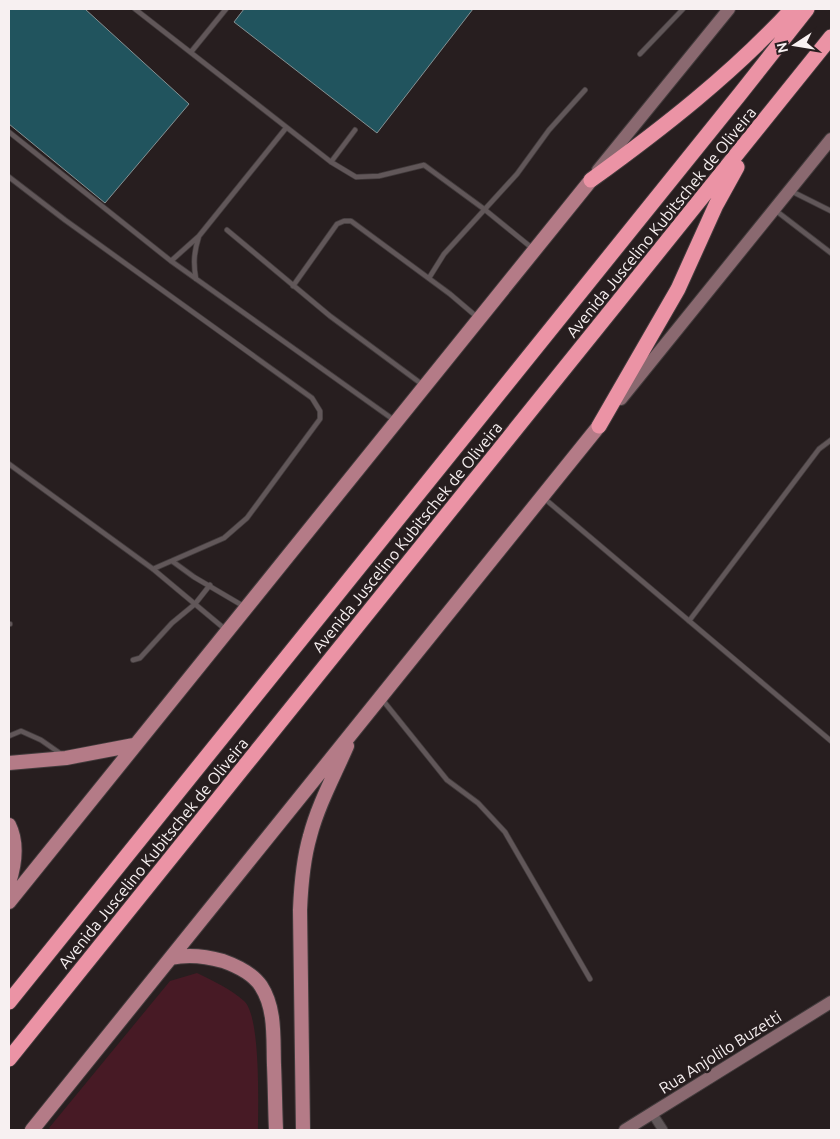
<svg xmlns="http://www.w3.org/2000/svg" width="840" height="1139" font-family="Ubuntu,sans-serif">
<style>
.green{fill:#471a25}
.building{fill:#21545e;stroke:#859193}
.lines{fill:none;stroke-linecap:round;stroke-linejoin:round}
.lane-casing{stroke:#423b3c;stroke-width:6}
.street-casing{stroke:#423b3c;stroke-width:11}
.secondary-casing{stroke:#423b3c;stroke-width:14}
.primary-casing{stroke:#423b3c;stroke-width:16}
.highway-casing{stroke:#423b3c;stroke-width:17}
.lane{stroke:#615759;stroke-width:4.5}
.street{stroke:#615759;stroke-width:9}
.secondary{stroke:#8a6970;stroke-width:12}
.primary{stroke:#b47b87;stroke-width:14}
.highway{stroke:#eb93a5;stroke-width:15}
.labels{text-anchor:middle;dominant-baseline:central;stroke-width:5;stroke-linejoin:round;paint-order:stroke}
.street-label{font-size:16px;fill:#f7f0f1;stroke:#271e1f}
</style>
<rect width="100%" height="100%" fill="#271e1f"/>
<path class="green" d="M197,973C213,981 231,989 244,1001C261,1016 258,1105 258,1130H51L49,1128L170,981Z"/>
<path class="building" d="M9,9H85L189,104L105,203L9,124Z
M244,9H473L377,133L234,22Z"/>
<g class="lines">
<defs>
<path id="lane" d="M135,9L331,162L356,177L379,176L424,165L484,209L532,248
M191,52L226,9
M640,54L683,9
M9,132L171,261L394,420
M331,162L355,130
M9,177L65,220L312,398L320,411V419L247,518L224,538L153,569
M791,191L831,211
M775,210L831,253
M227,230L330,316L423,385
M171,261L199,236L286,128
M429,278L444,254L517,174L549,130L585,90
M196,279C193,263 194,252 199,236
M293,286L337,224L344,221H351L450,294L477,317
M9,464L153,569L226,630
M545,499L831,741
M172,561L194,577L245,607
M689,621L819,449L831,440
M9,624H10
M133,660L140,658L172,623L195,604L210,585
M381,698L447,780L478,803L505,832L590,979
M9,736L21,731L41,740L61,754"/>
<path id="street" d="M652,1113L663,1130"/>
<path id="secondary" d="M598,170L729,9
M621,399L831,139
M625,1130L831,1002"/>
<path id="primary" d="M9,763L66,758L134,745
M9,825C18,843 15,864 9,883
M9,902L591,180
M171,958C189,954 205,956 223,961C237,966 253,974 261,986C276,1009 273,1039 274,1065C275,1087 275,1108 276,1130
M32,1130L599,426
M303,1130L300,910C301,885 303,860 310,836C318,805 334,776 347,746"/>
<path id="highway" d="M591,180C663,128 732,74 792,9
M599,426L678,289L716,205L737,167
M9,1002L740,94L807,9
M9,1059L831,37"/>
</defs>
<use href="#lane" class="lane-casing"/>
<use href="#street" class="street-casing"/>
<use href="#secondary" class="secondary-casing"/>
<use href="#primary" class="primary-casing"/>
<use href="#highway" class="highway-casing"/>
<use href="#lane" class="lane"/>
<use href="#street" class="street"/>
<use href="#secondary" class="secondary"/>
<use href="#primary" class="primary"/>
<use href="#highway" class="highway"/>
</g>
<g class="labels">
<g class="street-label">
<text transform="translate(661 222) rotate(-51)">Avenida Juscelino Kubitschek de Oliveira</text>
<text transform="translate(407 537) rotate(-51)">Avenida Juscelino Kubitschek de Oliveira</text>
<text transform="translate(153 853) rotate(-51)">Avenida Juscelino Kubitschek de Oliveira</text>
<text transform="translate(720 1052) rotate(-32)">Rua Anjolilo Buzetti</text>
</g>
</g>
<rect width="840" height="1139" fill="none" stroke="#f7f0f1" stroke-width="20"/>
<g transform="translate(795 45) rotate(258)" stroke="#271e1f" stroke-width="4" paint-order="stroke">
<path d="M0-4L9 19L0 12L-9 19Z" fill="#f7f0f1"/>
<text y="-8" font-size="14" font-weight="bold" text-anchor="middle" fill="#f7f0f1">N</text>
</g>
</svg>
